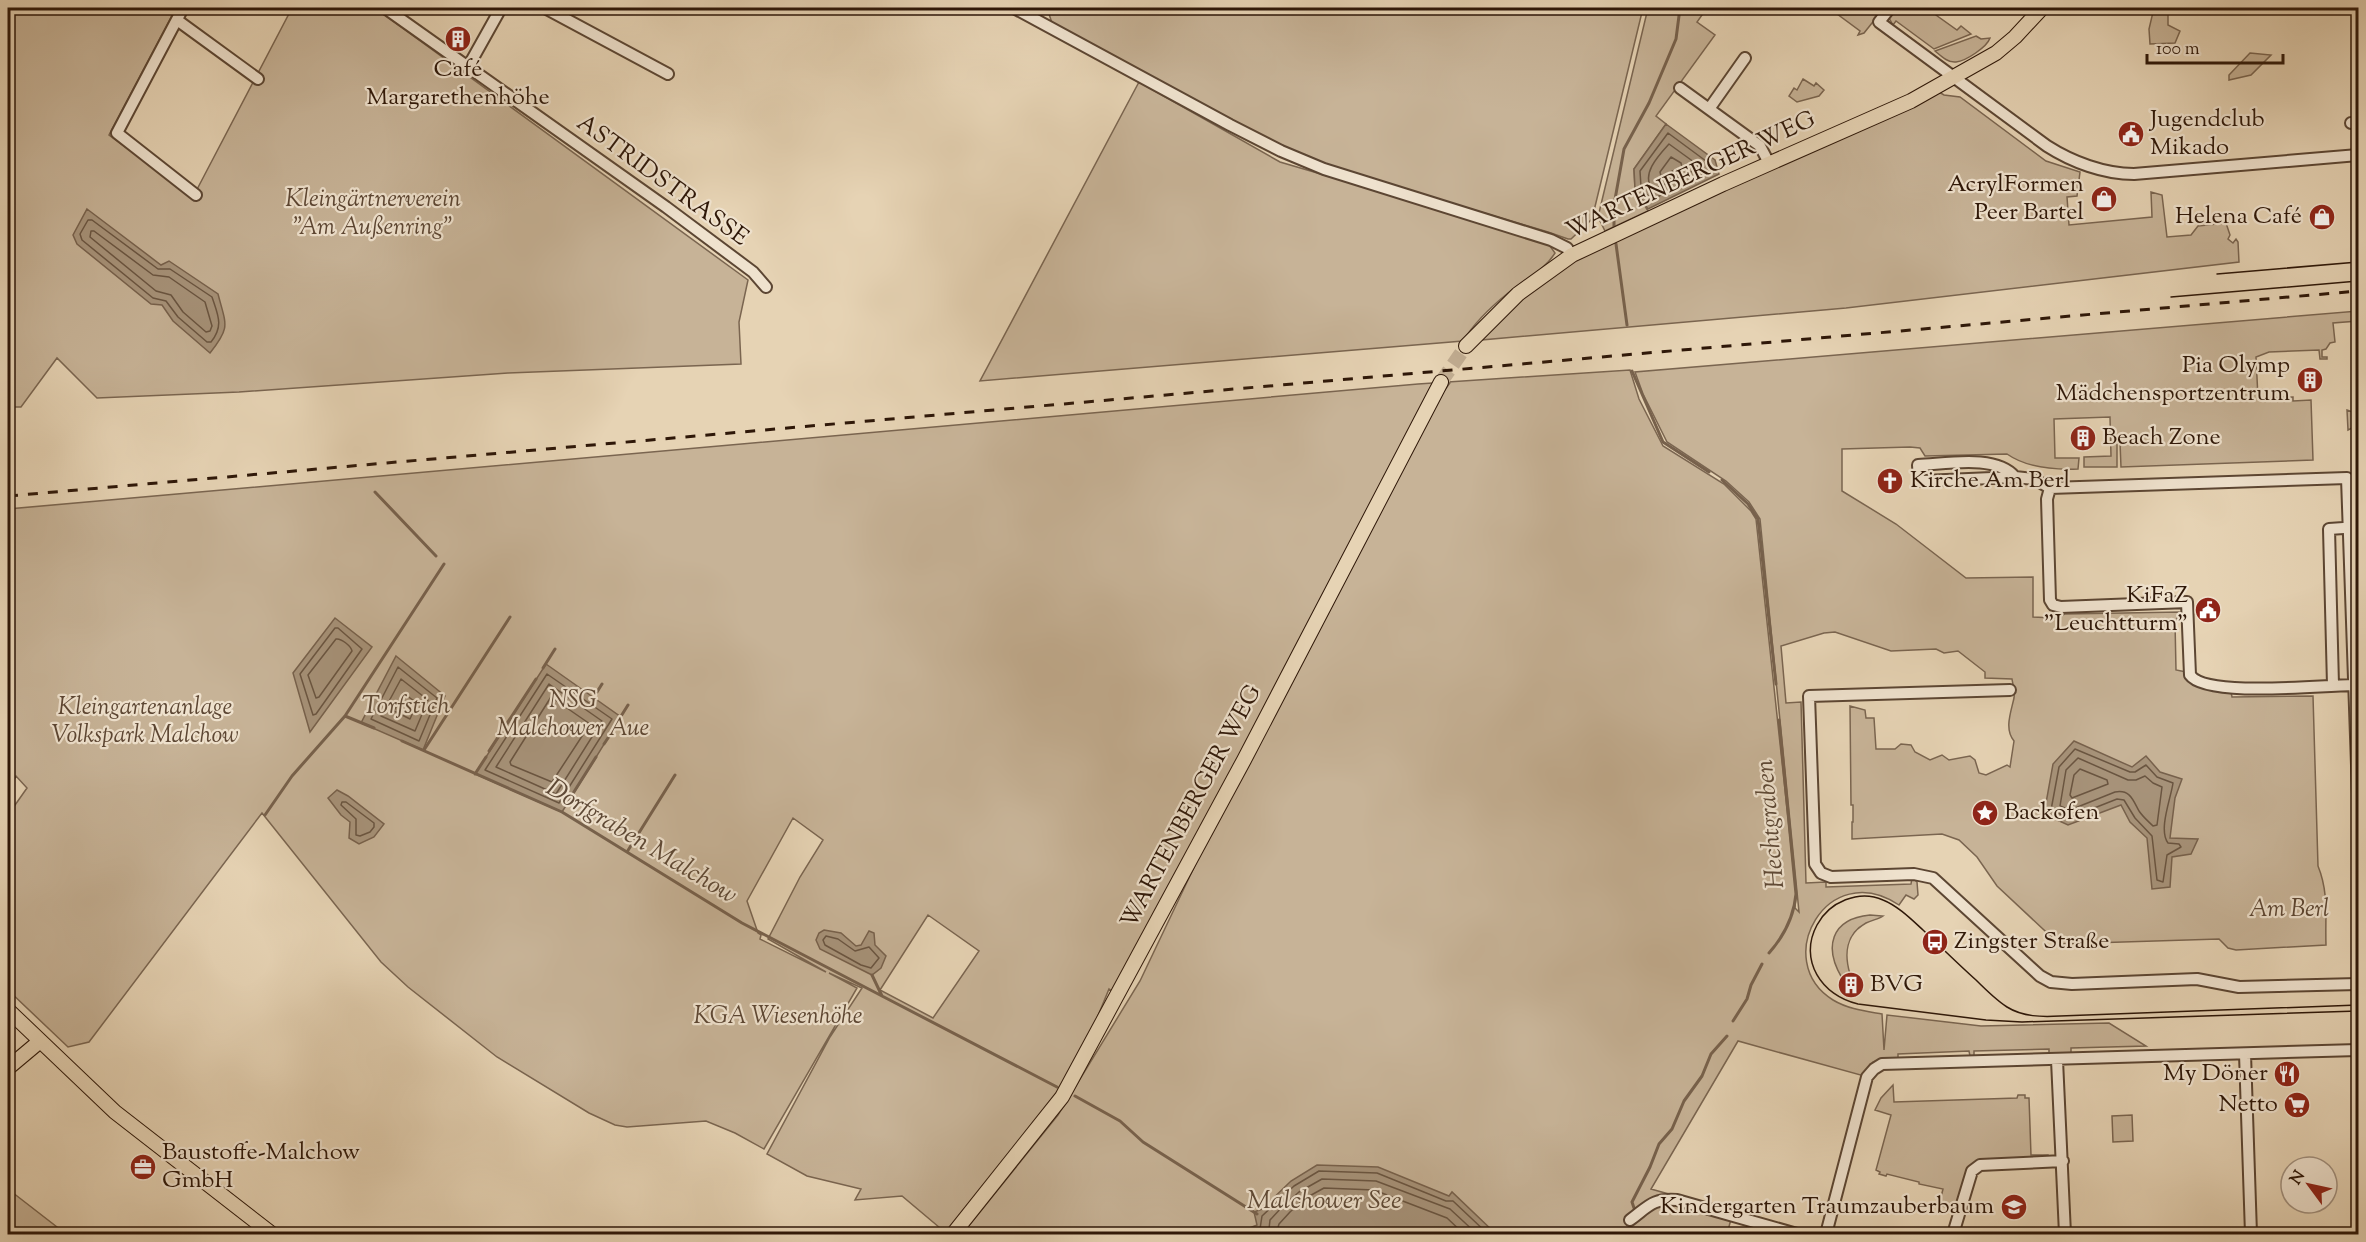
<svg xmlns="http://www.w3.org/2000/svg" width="2366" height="1242" font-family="'Sorts Mill Goudy',serif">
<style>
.green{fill:#c7b397;stroke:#7a6550;stroke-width:1.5;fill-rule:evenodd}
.water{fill:#a7937a;stroke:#77614c;stroke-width:1.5}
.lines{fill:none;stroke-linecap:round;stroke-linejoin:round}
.shore{stroke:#6a5541;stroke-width:1.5}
.stream{stroke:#77614c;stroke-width:3}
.major-tunnel{stroke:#c1ad92;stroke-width:14;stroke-dasharray:14 7;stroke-linecap:butt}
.minor-casing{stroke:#5c4633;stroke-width:14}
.major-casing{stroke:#2e1708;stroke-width:16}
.minor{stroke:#efe2ce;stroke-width:10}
.major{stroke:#e6d3b4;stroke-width:14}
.tram{stroke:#2e1708;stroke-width:1.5}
.rail{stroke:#2e1708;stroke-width:3;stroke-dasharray:10 10;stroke-linecap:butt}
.labels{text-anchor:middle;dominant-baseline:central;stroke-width:4.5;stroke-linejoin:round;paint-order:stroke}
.poi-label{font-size:24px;fill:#2e1708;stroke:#efe2ce;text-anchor:start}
.street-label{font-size:24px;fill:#2e1708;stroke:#efe2ce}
.park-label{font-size:24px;font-style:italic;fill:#5c4633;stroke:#efe2ce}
.water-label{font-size:26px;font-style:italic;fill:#5e4936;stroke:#efe2ce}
</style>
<rect width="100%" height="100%" fill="#e6d3b4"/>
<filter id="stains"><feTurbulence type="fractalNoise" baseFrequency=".00333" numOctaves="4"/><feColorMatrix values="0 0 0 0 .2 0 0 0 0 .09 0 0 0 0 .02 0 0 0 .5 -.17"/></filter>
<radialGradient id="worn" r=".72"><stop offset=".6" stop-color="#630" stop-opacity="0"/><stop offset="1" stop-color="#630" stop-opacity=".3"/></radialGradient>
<path class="green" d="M8,8H176L109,135L193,197L292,8H375L748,280L739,322L741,364L508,373L239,392L97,398L57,358L21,407H8Z
M1053,8H1643L1592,219L1571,239H1568L1548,232L1334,168L1273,142L1052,23L1049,14Z
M1648,8H1707L1697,22L1715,35L1656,116L1666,124L1634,169L1635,189L1648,211L1605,231L1598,217Z
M1829,8H1884L1864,33L1858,35L1860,31Z
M1895,8H1926L1957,30L1961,26L1971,34L1934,49L1896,21L1893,25L1889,18Z
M2153,12L2168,13V25L2180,31L2175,43L2150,44L2149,29Z
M1976,36L1981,39L1990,38C1987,47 1966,61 1956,62C1948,63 1941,56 1935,51Z
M2250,53L2271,55L2251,75L2229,80V75Z
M1803,79L1814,86L1816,83L1824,90L1819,96L1797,102L1789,96L1794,88L1797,90Z
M1139,82L1280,162L1525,234L1550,246L1555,253C1544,271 1524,280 1508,293C1492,306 1474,323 1463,341L980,381Z
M1939,92L1944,95L1960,97L2046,161L2080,172L2077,196L2067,197L2069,225L2152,217L2151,192L2162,195L2167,237L2191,235L2198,226L2226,223L2230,235L2228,239L2233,243L2236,239L2238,242L2239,262L1846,308L1481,340L1530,292L1584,254Z
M2358,311V321L2333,323L2335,342L2330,343L2326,349L2322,350V357H2327V359H2320L2319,350L2269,352L2256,357L2258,398L2293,397V401L2311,400L2313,460L2121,467L2120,442L2117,443V467H2084V457L2111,456L2110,417L2054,419L2055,458H2079L2078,469C2054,470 2027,468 2007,454L1925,456L1920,448L1910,447L1842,449V491L1896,524L1966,578L2033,577V617L2055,618L2065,614L2181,612L2175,622L2176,670L2186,672C2193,690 2215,689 2231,692L2232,697L2313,696L2318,866C2329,893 2325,917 2326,945L2236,950L2228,948L2219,939L2059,944L1997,886L1977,857L1959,840L1942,834L1852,839V822H1853V805H1851L1850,706L1865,710L1866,718H1874L1876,749H1895L1901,744L1911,745L1915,752L1930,760L1942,755L1949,760L1970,756L1975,760L1979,773L1986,775L2007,765L2010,767L2014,741C2004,729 2011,712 2014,698C2015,692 2013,685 2012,679L1985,678V672L1958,651L1944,653L1936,649L1891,651L1835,632L1824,633L1781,646L1786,703L1801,702L1806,883L1826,882V887L1911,884L1912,878L1917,882L1918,895L1914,899L1906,895L1899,905C1827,857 1770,961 1833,1000C1848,1009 1865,1011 1882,1014L1884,1050L1887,1015L1981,1026L2109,1023L2146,1046L2071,1048V1053L2049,1054V1049L1974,1051V1056H1970L1969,1051L1898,1054V1059L1884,1060V1058L1873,1062L1864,1076L1738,1041L1651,1189L1733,1212L1727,1234H965L963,1233L1058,1115L1140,981L1198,859L1113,992L1109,989L1095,1023L1059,1092L946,1233L902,1196L855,1200L861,1189L807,1176L767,1154L830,1037L862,988L829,973L857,988L764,1149L735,1133L706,1121L627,1127L615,1125L589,1113L497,1057L408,987L381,962L262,813L89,1042L68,1047L8,990V815L27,788L16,776L8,793V509L1418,384L1630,370L1639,399L1663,446L1724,484L1751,511L1756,519L1796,893L1795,908L1799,912L1760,519L1749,502L1726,481L1667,442L1643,394L1635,372ZM793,818L823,840L800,877L768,939L826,972L760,939L761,935L758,933L747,901ZM928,915L979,951L933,1018L880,990Z
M2347,410L2358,414V421H2352V428L2348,430Z
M1870,915L1883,916C1879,919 1872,920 1866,923C1846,934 1844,954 1850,974L1842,978C1824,948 1830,919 1870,915Z
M1893,1085L1894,1102L2017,1098L2018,1095H2025V1098H2029L2031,1155H2048V1158L1978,1161L1956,1210L1939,1205L1943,1189L1919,1184V1182L1887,1174L1886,1176L1879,1174L1880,1172L1876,1170L1891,1115L1875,1110L1881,1098Z
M2132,1115L2133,1141L2113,1142L2112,1116Z
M8,1189L66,1234H8Z"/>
<path class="water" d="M1666,124L1715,160L1719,174L1648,209L1635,189L1634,169Z
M87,209L161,265L169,261L218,294C226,325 231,327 210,353L173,321L162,305L151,304L77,244L73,235Z
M335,618L372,647L310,732L293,673Z
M396,656L445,696L423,750L361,723Z
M546,664L621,717L562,812L475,774Z
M2074,741L2132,767L2146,756L2160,772L2182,779L2175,798L2170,838L2198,839L2191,854L2172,857L2170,887L2152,889L2147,838L2130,822L2121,805L2068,825L2044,814L2053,764Z
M337,790L348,796L384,824L374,837L359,844L349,838L350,822L341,815L328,798Z
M824,930L841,933L856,946L861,945L869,931L874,933L875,945L886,956L881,968L872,975L820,949L816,940L819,933Z
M1317,1165L1378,1167L1449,1196L1452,1192L1496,1234H1242V1231L1257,1225L1254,1212L1262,1209L1291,1181Z"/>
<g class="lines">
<path class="shore" d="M1668,133L1710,164L1712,170L1651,200L1641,187L1640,171Z
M1669,144L1698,165L1699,168L1653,190C1640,175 1658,156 1669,144Z
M1671,157L1681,163L1682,167L1661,176L1660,172Z
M92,220L158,269H170L212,297C218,315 224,326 211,342H207L178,317L166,301L153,298L82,240L80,234L88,220Z
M91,231H94L153,275L169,277L205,302L212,326L210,331L206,332L183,312L171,295L156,291L90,237Z
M335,628H338L362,649L316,714L313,715L300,674Z
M336,639C341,638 351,646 352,651L319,697L316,698L308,675Z
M398,667L437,698L419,741L371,719Z
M547,674L612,719L559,803L485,770Z
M401,679L428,700L415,731L381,716Z
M549,684L602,721L556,794L496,767Z
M403,693L417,703L410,719L394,711Z
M551,697L590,724L552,782L511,765L510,762Z
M2075,749L2130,772H2135L2146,765L2157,777L2173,783C2171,798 2158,830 2168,843L2179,844L2181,847L2167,855L2163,882L2157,880L2152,836L2135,818L2124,800L2117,799L2069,818L2051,810L2059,767Z
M2078,758L2128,780H2136L2145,776L2153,783L2162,787L2157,825L2153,826C2148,821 2143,817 2139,811C2133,800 2130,789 2115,792L2070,810L2060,806L2066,770Z
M2080,769L2107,780L2108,784L2072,798L2070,795L2074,775Z
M342,802H346L374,823V827L370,832L360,836L356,835V819L341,805Z
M826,936L838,939L855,951L869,947L879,958L871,968L861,965L825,945L823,940Z
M1248,1234L1260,1229L1262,1216L1294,1186L1319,1171L1377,1173L1446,1201H1453L1488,1234
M1265,1234L1269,1229L1270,1220L1283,1206L1299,1192L1322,1179L1376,1181L1450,1209L1477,1234
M1276,1234L1279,1224L1290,1212L1304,1199L1324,1188L1374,1190L1447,1218L1464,1234"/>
<path class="stream" d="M1614,227V205L1624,149L1649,103L1676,39L1680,8
M1616,244L1627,325
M1632,371L1663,442L1709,472
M1444,390L1449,383
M1722,480L1748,504L1758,519L1776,684
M375,492L436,556
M543,668L555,649
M592,700L602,684
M345,716L374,728
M618,721L628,705
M402,741L562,812L742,923L882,996
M604,744L612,732
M424,750L510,617
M489,751L536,679
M475,774L486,757
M572,795L596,757
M265,815L292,776L345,716L444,564
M627,852L675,775
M1769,953C1784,936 1794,916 1796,894L1779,720
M872,975L882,996L1057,1087
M1733,1021L1747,999L1751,985L1762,964
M1075,1096L1120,1121L1143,1142L1257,1214
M1634,1208L1632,1202L1650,1167L1659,1144L1672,1129L1684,1101L1702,1076L1711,1054L1727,1036"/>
<path class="major-tunnel" d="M1441,382L1466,346"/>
<defs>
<path id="minor" d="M183,8L117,133L196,195
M385,8L666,207L753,272L766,287
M545,8L668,74
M1014,8L1230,125L1281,151L1324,169L1551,240L1567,248L1572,255
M1890,8L1879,22L2047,146C2072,162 2104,174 2134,174L2358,155
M177,20L258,79
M468,67L501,8
M1680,88L1760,146L1769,163
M1709,109L1745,58
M2351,123H2358
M2015,477C1996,454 1946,464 1918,465L1919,481H1923L2015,477L2034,479L2050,488L2347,478L2358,794
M2050,488L2047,499L2050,600L2053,605L2061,607L2187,602L2190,675C2206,698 2324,685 2355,685
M2333,685L2329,529L2358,527
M2010,690L1809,696L1815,864L1821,873L1831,877L1914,874L1933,878L2040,976L2051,982L2072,984L2197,979L2239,987L2358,984
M2245,1054L2251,1234
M2057,1060L2065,1234
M1630,1220C1648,1207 1652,1198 1677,1200L1797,1234
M1826,1234L1867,1077L1874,1069L1882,1064L2358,1050
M1953,1234L1972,1171L1980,1165L2063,1161"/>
<path id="major" d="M1466,346L1518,294L1572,255L1723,184L1911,101L1996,53L2015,37L2042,8
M8,1010L115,1112L272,1234
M8,1068L39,1042
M953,1234L1062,1097L1244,760L1441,382"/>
</defs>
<use href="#minor" class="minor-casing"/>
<use href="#major" class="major-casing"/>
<use href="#minor" class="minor"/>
<use href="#major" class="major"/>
<path class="tram" d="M2217,274L2358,262
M2171,297L2358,281
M2358,1005L2060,1016C2042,1017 2023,1017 2007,1007C1996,1000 1986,990 1976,980C1958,964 1941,947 1923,930C1911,919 1898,906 1883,900C1859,889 1829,902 1817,925C1798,960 1822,996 1858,1004L1986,1020L2022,1022L2358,1011"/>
<path class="rail" d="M8,496L2358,291"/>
</g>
<defs>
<symbol id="building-disc" viewBox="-11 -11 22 22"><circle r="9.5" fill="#8f2418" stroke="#efe2ce"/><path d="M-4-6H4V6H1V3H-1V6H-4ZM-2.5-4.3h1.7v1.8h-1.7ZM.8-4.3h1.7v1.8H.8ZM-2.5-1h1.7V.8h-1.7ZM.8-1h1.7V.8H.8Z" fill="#fff"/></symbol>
<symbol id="civic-disc" viewBox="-11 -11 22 22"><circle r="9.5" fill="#8f2418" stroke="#efe2ce"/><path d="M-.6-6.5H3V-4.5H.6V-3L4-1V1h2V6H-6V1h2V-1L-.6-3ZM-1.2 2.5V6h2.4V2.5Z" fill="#fff"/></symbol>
<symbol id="shop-disc" viewBox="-11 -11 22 22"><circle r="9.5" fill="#8f2418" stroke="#efe2ce"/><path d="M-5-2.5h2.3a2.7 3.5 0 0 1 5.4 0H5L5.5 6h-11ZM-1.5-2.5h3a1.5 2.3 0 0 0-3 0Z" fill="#fff"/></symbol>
<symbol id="church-disc" viewBox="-11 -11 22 22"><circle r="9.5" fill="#8f2418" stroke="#efe2ce"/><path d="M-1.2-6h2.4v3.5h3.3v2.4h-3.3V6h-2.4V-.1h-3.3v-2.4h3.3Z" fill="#fff"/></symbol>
<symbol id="sight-disc" viewBox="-11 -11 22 22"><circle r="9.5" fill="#8f2418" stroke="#efe2ce"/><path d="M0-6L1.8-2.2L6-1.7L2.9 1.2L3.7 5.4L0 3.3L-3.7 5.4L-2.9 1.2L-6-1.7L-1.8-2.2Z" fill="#fff"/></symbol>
<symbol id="bus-disc" viewBox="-11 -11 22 22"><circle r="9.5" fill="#8f2418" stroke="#efe2ce"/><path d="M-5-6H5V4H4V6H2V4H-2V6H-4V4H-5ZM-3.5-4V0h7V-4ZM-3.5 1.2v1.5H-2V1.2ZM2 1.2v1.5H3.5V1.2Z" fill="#fff"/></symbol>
<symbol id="restaurant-disc" viewBox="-11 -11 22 22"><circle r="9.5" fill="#8f2418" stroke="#efe2ce"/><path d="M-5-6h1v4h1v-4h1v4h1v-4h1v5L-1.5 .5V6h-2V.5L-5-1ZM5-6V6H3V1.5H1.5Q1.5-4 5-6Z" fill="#fff"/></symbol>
<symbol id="supermarket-disc" viewBox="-11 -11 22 22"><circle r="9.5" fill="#8f2418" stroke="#efe2ce"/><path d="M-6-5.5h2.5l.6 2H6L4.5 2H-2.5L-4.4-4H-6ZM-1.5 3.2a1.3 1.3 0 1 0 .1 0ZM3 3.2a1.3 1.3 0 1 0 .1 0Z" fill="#fff"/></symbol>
<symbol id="office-disc" viewBox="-11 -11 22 22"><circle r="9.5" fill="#8f2418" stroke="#efe2ce"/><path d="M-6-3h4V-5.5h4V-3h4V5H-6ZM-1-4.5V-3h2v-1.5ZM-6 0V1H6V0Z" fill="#fff"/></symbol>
<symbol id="school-disc" viewBox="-11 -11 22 22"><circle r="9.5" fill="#8f2418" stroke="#efe2ce"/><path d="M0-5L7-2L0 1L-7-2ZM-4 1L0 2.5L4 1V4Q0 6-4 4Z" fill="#fff"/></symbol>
</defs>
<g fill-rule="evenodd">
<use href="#building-disc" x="443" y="24" width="30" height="30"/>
<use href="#civic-disc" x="2116" y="119" width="30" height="30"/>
<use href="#shop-disc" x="2089" y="184" width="30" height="30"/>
<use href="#shop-disc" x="2307" y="202" width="30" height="30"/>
<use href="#building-disc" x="2295" y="365" width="30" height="30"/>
<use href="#building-disc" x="2068" y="423" width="30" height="30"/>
<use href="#church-disc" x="1875" y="466" width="30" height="30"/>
<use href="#civic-disc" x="2193" y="595" width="30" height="30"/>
<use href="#sight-disc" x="1970" y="798" width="30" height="30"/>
<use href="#bus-disc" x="1920" y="927" width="30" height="30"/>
<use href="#building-disc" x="1836" y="970" width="30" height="30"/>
<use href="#restaurant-disc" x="2272" y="1059" width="30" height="30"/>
<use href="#supermarket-disc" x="2282" y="1090" width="30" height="30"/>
<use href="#office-disc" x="128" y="1152" width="30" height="30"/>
<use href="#school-disc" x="1999" y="1192" width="30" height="30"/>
</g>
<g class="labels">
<g class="poi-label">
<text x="458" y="70" text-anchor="middle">Café<tspan x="458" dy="28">Margarethenhöhe</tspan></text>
<text x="2150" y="120">Jugendclub<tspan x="2150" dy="28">Mikado</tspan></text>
<text x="2084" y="185" text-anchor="end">AcrylFormen<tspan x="2084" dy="28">Peer Bartel</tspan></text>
<text x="2302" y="217" text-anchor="end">Helena Café</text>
<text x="2290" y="366" text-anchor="end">Pia Olymp<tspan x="2290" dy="28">Mädchensportzentrum</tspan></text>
<text x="2102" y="438">Beach Zone</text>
<text x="1910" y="481">Kirche Am Berl</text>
<text x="2188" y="596" text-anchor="end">KiFaZ<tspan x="2188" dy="28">"Leuchtturm"</tspan></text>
<text x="2004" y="813">Backofen</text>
<text x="1954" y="942">Zingster Straße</text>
<text x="1870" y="985">BVG</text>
<text x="2268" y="1074" text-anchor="end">My Döner</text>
<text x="2278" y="1105" text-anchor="end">Netto</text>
<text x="162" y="1153">Baustoffe-Malchow<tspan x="162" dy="28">GmbH</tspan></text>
<text x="1994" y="1207" text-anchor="end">Kindergarten Traumzauberbaum</text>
</g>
<g class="street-label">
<text transform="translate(1691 176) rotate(-25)">WARTENBERGER WEG</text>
<text transform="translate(662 181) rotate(36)">ASTRIDSTRASSE</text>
<text transform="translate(1192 807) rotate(-62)">WARTENBERGER WEG</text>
</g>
<g class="park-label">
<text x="373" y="200">Kleingärtnerverein<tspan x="373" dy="28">"Am Außenring"</tspan></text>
<text x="573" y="701">NSG<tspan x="573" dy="28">Malchower Aue</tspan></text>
<text x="145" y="708">Kleingartenanlage<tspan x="145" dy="28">Volkspark Malchow</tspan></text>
<text x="2289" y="910">Am Berl</text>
<text x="778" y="1017">KGA Wiesenhöhe</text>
</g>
<g class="water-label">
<text x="406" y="706">Torfstich</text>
<text transform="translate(1771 824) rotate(-95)">Hechtgraben</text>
<text transform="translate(641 842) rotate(31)">Dorfgraben Malchow</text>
<text x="1324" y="1201">Malchower See</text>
</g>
</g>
<rect width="2366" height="1242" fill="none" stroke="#e6d3b4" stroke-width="30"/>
<rect x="9" y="9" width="2348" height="1224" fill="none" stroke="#2e1708" stroke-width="3"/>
<rect x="15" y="15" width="2336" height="1212" fill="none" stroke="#2e1708" stroke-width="1.5"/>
<g transform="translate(2309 1185) rotate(303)"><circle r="28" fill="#efe2ce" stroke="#a2917f" stroke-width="1.5"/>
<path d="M0-4.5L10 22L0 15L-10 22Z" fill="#8f2418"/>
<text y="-9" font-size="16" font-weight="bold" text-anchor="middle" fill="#2e1708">N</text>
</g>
<path d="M2147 54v9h136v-9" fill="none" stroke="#2e1708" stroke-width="3"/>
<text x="2156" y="54" font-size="18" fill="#2e1708" stroke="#efe2ce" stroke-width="4.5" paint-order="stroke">100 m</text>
<rect width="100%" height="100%" filter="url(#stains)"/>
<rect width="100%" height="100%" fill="url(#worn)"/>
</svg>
